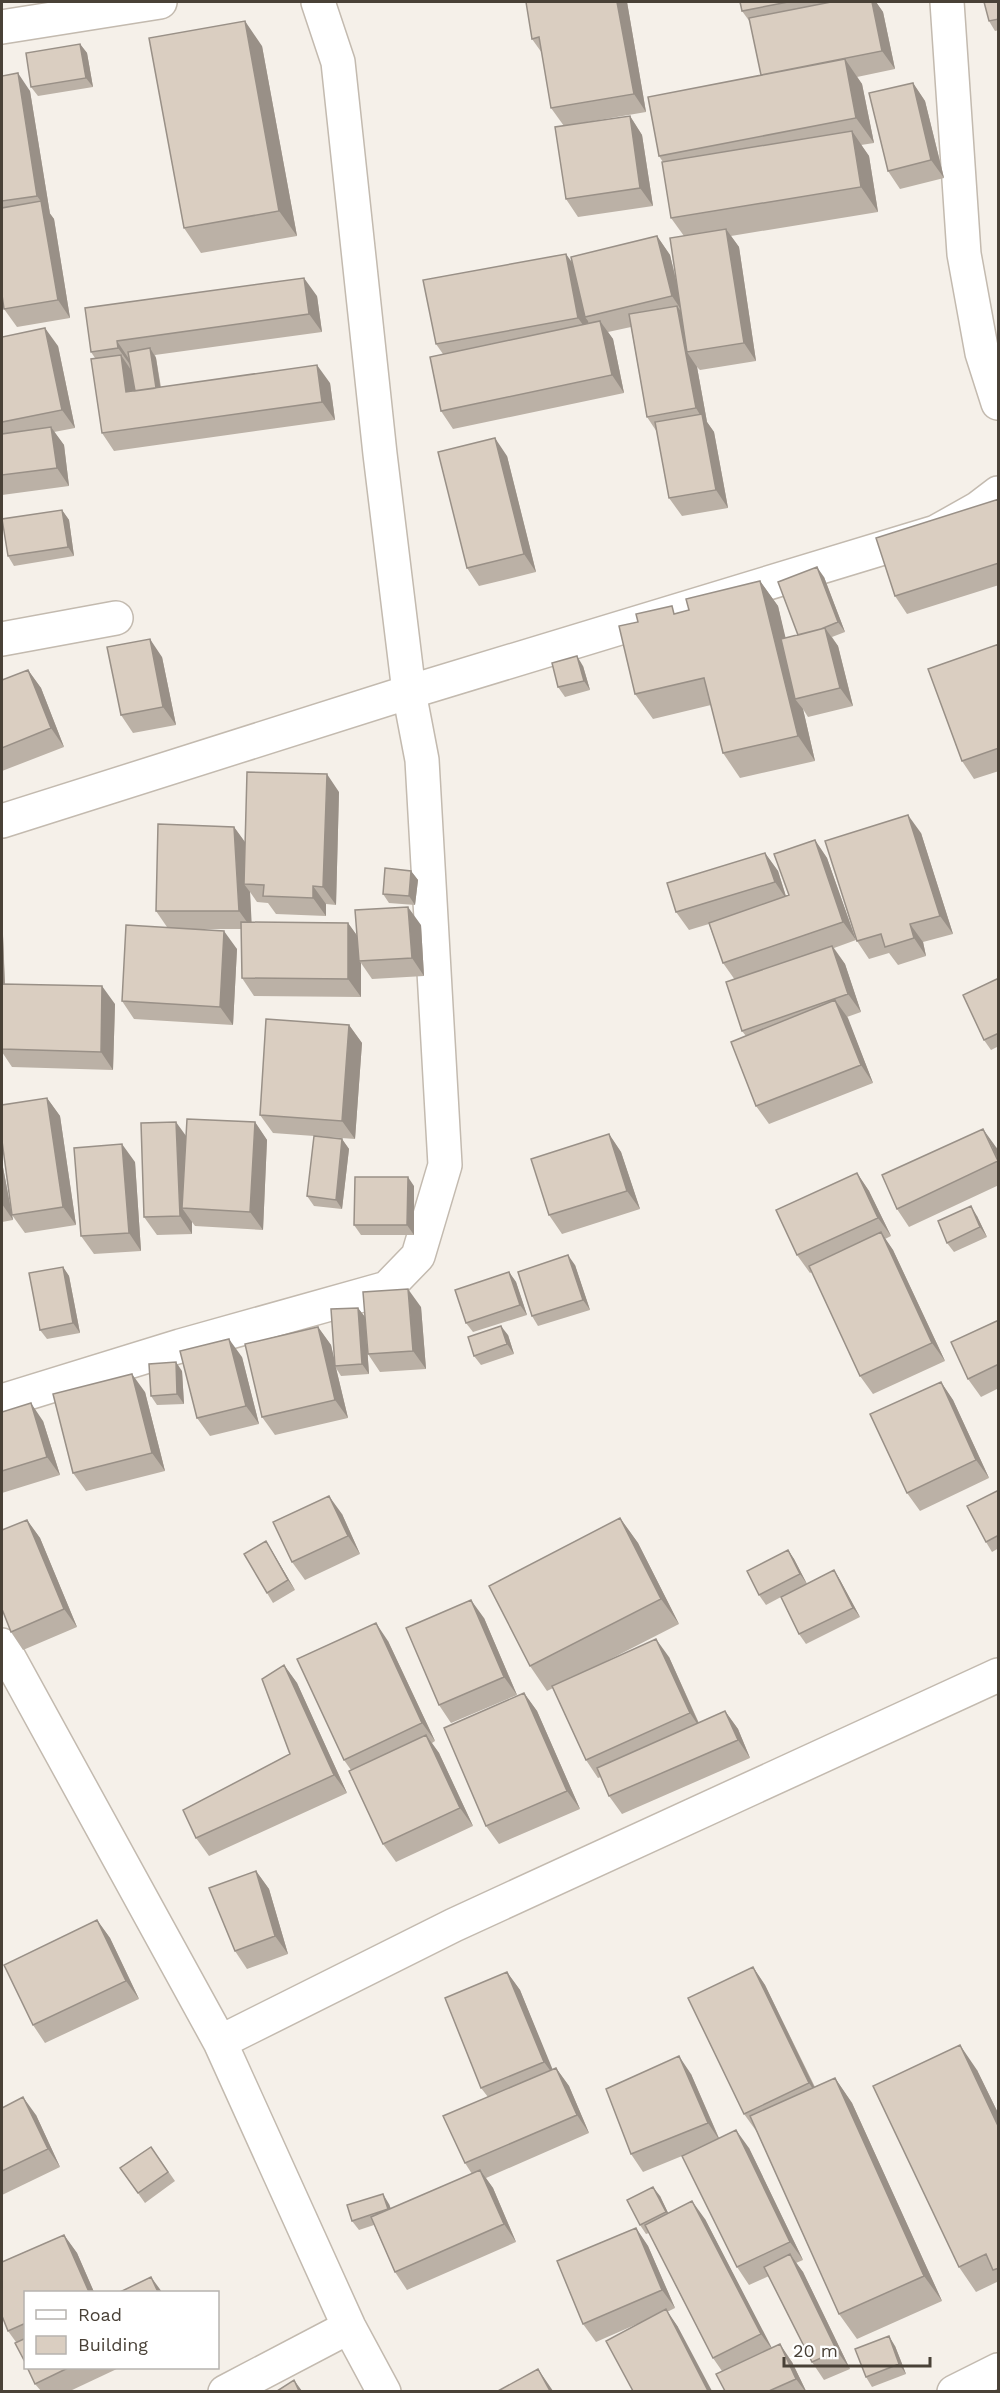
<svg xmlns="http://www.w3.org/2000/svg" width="1000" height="2393" font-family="'Work Sans',sans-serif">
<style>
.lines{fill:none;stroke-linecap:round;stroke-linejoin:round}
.minor-casing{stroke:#c3baaf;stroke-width:36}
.minor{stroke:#fff;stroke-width:33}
.wall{fill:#bbb1a6}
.shaded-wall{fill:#999087}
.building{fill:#dacec1;stroke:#999087;stroke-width:1.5}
</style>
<rect width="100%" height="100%" fill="#f5f0e9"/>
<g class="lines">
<defs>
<path id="minor" d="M947,2L964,254L982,353L998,403
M2,27L160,2
M2,639L116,618
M2,821L409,692L936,532L977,509L998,493
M2,1401L180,1346L387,1288L418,1256L445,1165L422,760L409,692L380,454L338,62L318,2
M2,1645L220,2042L349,2327L384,2392
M220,2042L454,1925L998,1675
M225,2392L349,2327
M954,2392L998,2370"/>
</defs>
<use href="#minor" class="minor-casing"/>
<use href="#minor" class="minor"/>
</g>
<path class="wall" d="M521,2H627L646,112L564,126L551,108L542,53L532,39L526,2L522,3Z
M740,2H876L883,12L895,69L857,77L862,84L874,143L861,145L869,156L878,212L731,236L739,247L756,361L700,370L697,367L707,422L714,432L728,508L682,516L669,498L657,432L647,417L631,327L608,332L613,339L624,393L453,429L441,411L443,354L436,344L572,261L657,236L670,255L676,279L684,236L671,218L663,162L659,156L761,75L750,22L742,11Z
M999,2V30L995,31L989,21Z
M80,44L87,53L93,87L38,96L31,87Z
M262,46L297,236L201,253L184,228Z
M2,76L30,91L50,214L54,219L70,318L17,327L4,309L2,295Z
M913,83L925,101L944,178L900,189L888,171Z
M630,116L642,135L653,206L578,217L566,199Z
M317,296L322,332L155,355L156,358L161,387L330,383L335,420L114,451L102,433L95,358L91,352L85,308Z
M2,337L58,346L75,428L54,432L64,445L69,486L2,495Z
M507,456L536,572L479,586L467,568Z
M999,499V585L907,614L895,596Z
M62,510L69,520L74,556L14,566L8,556Z
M824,577L845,632L832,637L838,646L853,706L808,717L803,709L815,761L740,778L723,753L711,705L653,719L635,694L677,613L689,610L760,581L778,606L785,638L798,635Z
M999,644V771L974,779L962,761Z
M162,657L176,725L133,733L121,715Z
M583,666L590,690L565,697L558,687Z
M28,670L41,688L64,747L2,771V680Z
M339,792L336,905L326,904V916L276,914L268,903L257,902L250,892L251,922L348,923L358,937L421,925L424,976L372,979L361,963V997L254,996L242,978L241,929H195L237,949L233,1025L134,1019L122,1001L167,927L156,911L234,827L245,842Z
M921,833L953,934L923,942L926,956L898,965L889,953L869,959L857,941Z
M815,840L827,858L856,940L834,948L845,964L861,1012L847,1017L873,1083L769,1124L756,1106L746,1036L742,1031L735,980L723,963L709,924L689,930L676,912L765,853L778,871L786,896L789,895Z
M411,871L418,880L415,905L389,903L383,894Z
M2,909L5,984L115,1004L113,1070L12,1067L2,1052Z
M999,978V1046L991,1050L984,1040Z
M349,1025L362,1043L355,1139L273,1133L260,1115Z
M47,1098L60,1116L76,1225L25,1233L12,1215Z
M255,1122L267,1140L263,1230L195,1226L192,1222V1234L157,1235L144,1217L186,1136Z
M609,1134L621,1152L640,1209L562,1234L549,1215Z
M342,1139L349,1149L342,1209L314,1206L307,1196Z
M996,1147L999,1152V1185L909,1227L897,1209Z
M2,1162L13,1220L2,1222Z
M135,1162L141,1251L94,1254L81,1236Z
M857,1173L869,1191L891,1236L885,1239L893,1250L945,1361L873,1394L860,1376L812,1272L810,1273L797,1255Z
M414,1186V1235H361L354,1225Z
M977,1216L987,1237L954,1252L947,1243Z
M575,1265L590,1310L538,1326L532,1316Z
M63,1267L69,1276L80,1333L47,1339L40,1330Z
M509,1272L516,1282L527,1315L473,1332L466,1323Z
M421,1307L426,1369L380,1372L368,1354Z
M358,1308L365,1317L369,1374L341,1376L336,1368L348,1418L275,1435L262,1417L318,1327L331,1345L334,1361Z
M999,1320V1388L981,1397L968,1379Z
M508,1335L514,1354L481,1365L474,1356Z
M242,1357L259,1424L210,1436L197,1418Z
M182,1371L184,1404L157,1405L151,1396Z
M941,1382L953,1400L989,1478L920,1511L907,1493Z
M145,1392L165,1471L86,1491L73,1473Z
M2,1412L43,1421L60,1475L2,1493Z
M999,1490V1548L992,1552L986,1542Z
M342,1514L360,1554L305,1580L292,1562Z
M620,1518L638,1543L679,1624L593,1668L669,1657L699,1723L725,1711L738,1729L750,1758L622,1814L609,1796L601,1777L598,1778L586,1760L553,1688L547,1691L530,1666Z
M27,1520L40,1538L77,1627L23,1650L11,1632Z
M266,1541L272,1551L295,1590L273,1603L267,1593Z
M788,1550L794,1559L807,1584L834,1570L840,1580L860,1617L806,1644L799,1634L781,1597L766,1605L759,1595Z
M484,1618L517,1695L451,1723L439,1705Z
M388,1641L435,1741L432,1743L439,1753L473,1826L396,1862L383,1844L351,1770L344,1760Z
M284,1665L297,1683L347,1793L209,1856L196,1838L290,1754Z
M524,1693L537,1711L580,1809L499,1844L486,1826Z
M256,1871L269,1889L288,1954L247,1969L235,1951Z
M97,1920L110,1938L139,1999L45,2043L33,2025Z
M753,1967L765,1985L815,2087L835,2078L852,2103L942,2301L857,2339L839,2314L757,2132L744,2114Z
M507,1972L520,1990L552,2070L556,2068L569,2086L589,2133L486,2178L493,2188L516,2242L407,2290L395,2272L374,2225L359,2230L352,2221L389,2204L391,2209L472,2174L465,2163L488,2097L481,2088Z
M977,2070L999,2115V2281L976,2292L959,2267Z
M691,2074L719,2138L749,2148L803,2260L796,2263L803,2272L850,2369L824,2380L812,2362L769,2276L749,2285L737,2267L682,2156L643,2172L631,2154Z
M2,2108L36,2115L60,2167L2,2195Z
M151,2147L175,2181L145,2203L120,2168Z
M660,2196L668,2213L705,2219L771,2348L792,2362L806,2391H725L722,2371L713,2358L649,2233L646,2234L640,2225Z
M636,2228L648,2246L675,2308L667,2312L678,2327L637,2324L596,2342L583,2324Z
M64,2235L77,2253L94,2292H26V2364L15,2343L16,2342L8,2331L2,2316V2262Z
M895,2346L906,2374L872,2387L866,2377Z
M27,2367H121L70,2391H41L35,2384Z"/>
<path class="shaded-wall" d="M617,2H627L646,112L634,94Z
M872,2H876L883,12L895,69L882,51Z
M245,21L262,46L297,236L279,211Z
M80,44L87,53L93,87L86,78Z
M845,59L862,84L874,143L856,118Z
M18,73L30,91L50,214L37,196Z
M913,83L925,101L944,178L931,160Z
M630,116L642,135L653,206L640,188Z
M852,131L869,156L878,212L861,187Z
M41,201L54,219L70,318L58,300Z
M726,229L739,247L756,361L744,343Z
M657,236L670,255L684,314L672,296Z
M566,254L579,272L585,317L588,321L591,336L578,318Z
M304,278L317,296L322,332L309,314Z
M677,306L690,324L687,352L697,367L707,422L714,432L728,508L716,490L702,418L696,408Z
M600,321L613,339L624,393L612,375Z
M45,328L58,346L75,428L62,410Z
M117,341L129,359L131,366L118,348Z
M150,348L156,358L163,405L157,396Z
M121,355L133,373L137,399L126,392Z
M317,365L330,383L335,420L322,402Z
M51,427L64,445L69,486L57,468Z
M495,438L507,456L536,572L524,554Z
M62,510L69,520L74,556L68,547Z
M817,567L824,577L845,632L838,622Z
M760,581L778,606L800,698L795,699L803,709L815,761L798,736Z
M825,628L838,646L853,706L840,688Z
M150,639L162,657L176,725L163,707Z
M577,656L583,666L590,690L584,681Z
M28,670L41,688L64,747L51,728Z
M327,774L339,792L336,905L323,887Z
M908,815L921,833L953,934L940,916Z
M234,827L247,845L244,884L250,892L252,929L239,911Z
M815,840L827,858L856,940L843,922Z
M765,853L778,871L787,900L775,882Z
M411,871L418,880L415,905L409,896Z
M313,886L326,904V916L313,898Z
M408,907L421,925L424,976L412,958Z
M2,909L5,991L2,986Z
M348,923L361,941L359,961L361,963V997L348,979Z
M910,924L923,942L926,956L914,938Z
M224,931L237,949L233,1025L220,1007Z
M832,946L845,964L861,1012L848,994Z
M102,986L115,1004L113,1070L101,1052Z
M835,1000L848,1018L873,1083L861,1065Z
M349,1025L362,1043L355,1139L342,1121Z
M47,1098L60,1116L76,1225L63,1207Z
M176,1122L189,1140L182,1208L192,1222V1234L180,1216Z
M255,1122L267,1140L263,1230L250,1212Z
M983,1129L996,1147L999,1152V1161Z
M609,1134L621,1152L640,1209L627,1191Z
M342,1139L349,1149L342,1209L336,1200Z
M122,1144L135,1162L141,1251L129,1233Z
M2,1162L13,1220L2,1204Z
M857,1173L869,1191L891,1236L878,1218Z
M408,1177L414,1186V1235L407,1225Z
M971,1206L977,1216L987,1237L980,1227Z
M881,1232L893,1250L945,1361L932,1343Z
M568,1255L575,1265L590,1310L583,1300Z
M63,1267L69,1276L80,1333L73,1323Z
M509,1272L516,1282L527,1315L520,1305Z
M408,1289L421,1307L426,1369L413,1351Z
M358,1308L365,1317L369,1374L362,1364Z
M501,1326L508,1335L514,1354L507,1344Z
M318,1327L331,1345L336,1366H335L336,1368L348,1418L335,1400Z
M229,1339L242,1357L259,1424L246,1406Z
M176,1362L182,1371L184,1404L177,1394Z
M132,1374L145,1392L165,1471L152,1453Z
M941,1382L953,1400L989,1478L976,1460Z
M31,1403L43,1421L60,1475L47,1457Z
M329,1496L342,1514L360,1554L348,1536Z
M620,1518L638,1543L679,1624L661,1599Z
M27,1520L40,1538L77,1627L64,1609Z
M266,1541L272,1551L295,1590L288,1580Z
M788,1550L794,1559L807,1584L800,1574Z
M834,1570L840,1580L860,1617L853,1608Z
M471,1600L484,1618L517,1695L504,1677Z
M376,1623L388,1641L435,1741L422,1723Z
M656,1639L669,1657L702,1731L690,1713Z
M284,1665L297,1683L347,1793L334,1775Z
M524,1693L537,1711L580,1809L567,1791Z
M725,1711L738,1729L750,1758L738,1740Z
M426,1735L439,1753L473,1826L460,1808Z
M256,1871L269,1889L288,1954L275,1936Z
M97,1920L110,1938L139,1999L126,1981Z
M753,1967L765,1985L821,2101L809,2083Z
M507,1972L520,1990L557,2080L544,2062Z
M960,2045L977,2070L999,2115V2128Z
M679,2056L691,2074L720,2141L708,2123Z
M556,2068L569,2086L589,2133L577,2115Z
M835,2078L852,2103L942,2301L924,2276Z
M23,2097L36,2115L60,2167L48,2149Z
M736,2130L749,2148L803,2260L790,2242Z
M480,2170L493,2188L516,2242L504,2224Z
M653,2187L660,2196L672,2221L666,2212Z
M383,2194L389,2204L394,2218L388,2209Z
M692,2201L705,2219L774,2352L761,2334Z
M636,2228L648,2246L675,2308L662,2290Z
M64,2235L77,2253L94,2292H89Z
M790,2254L803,2272L850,2369L837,2351Z
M151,2277L162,2292H158Z
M666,2309L678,2327L712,2391H708Z
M889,2336L895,2346L906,2374L899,2364Z
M780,2344L792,2362L806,2391H805L796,2379Z
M538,2369L551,2388L553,2391H550Z
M294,2380L302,2391H299Z"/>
<path class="building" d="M526,2H617L634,94L551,108L539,37L532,39Z
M740,2H788L742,11Z
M831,2H872L882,51L761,75L749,18Z
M984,2H999V19L989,21Z
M245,21L279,211L184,228L149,38Z
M80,44L86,78L31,87L26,53Z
M845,59L856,118L659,156L648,97Z
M18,73L37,196L2,201V76Z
M913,83L931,160L888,171L869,93Z
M630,116L640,188L566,199L555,127Z
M852,131L861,187L671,218L662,162Z
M41,201L58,300L4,309L2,295V208Z
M726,229L744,343L687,352L670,238Z
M657,236L672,296L585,317L571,257Z
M566,254L578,318L436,344L423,280Z
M304,278L309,314L117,341L118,348L91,352L85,308Z
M677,306L696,408L647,417L629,314Z
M600,321L612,375L441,411L430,357Z
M45,328L62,410L2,422V337Z
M150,348L156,388L135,391L128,352Z
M121,355L126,392L317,365L322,402L102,433L91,359Z
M702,414L716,490L669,498L655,422Z
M51,427L57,468L2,475V434Z
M495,438L524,554L467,568L438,452Z
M999,499V563L895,596L876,538Z
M62,510L68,547L8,556L2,519Z
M817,567L838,622L821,629L798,635L778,582Z
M760,581L798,736L723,753L704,678L635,694L619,626L638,622L636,614L672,606L674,614L689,610L686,599Z
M825,628L840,688L795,699L781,639Z
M150,639L163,707L121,715L107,647Z
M999,644V748L962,761L928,669Z
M577,656L584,681L558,687L552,663Z
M28,670L51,728L2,748V680Z
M247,772L327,774L323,887L313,886V898L263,896L264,885L244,884Z
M908,815L940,916L910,924L914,938L885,947L881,934L857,941L825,841Z
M158,824L234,827L239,911H156Z
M815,840L843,922L723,963L709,923L789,895L774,854Z
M765,853L775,882L676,912L667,883Z
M385,868L411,871L409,896L383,894Z
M408,907L412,958L359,961L355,910Z
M241,922L348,923V979L242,978Z
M126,925L224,931L220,1007L122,1001Z
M832,946L848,994L742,1031L726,982Z
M999,978V1033L984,1040L963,995Z
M2,984L102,986L101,1052L2,1049Z
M835,1000L861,1065L756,1106L731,1042Z
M266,1019L349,1025L342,1121L260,1115Z
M47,1098L63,1207L12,1215L2,1141V1105Z
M187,1119L255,1122L250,1212L182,1208Z
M176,1122L180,1216L144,1217L141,1123Z
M983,1129L998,1161L897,1209L882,1175Z
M609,1134L627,1191L549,1215L531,1159Z
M314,1136L342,1139L336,1200L307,1196Z
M122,1144L129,1233L81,1236L74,1148Z
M857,1173L878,1218L797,1255L776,1210Z
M355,1177H408L407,1225H354Z
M971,1206L980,1227L947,1243L938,1221Z
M881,1232L932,1343L860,1376L809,1266Z
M568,1255L583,1300L532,1316L518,1272Z
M63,1267L73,1323L40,1330L29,1273Z
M509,1272L520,1305L466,1323L455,1290Z
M408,1289L413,1351L368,1354L363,1292Z
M358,1308L362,1364L335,1366L331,1309Z
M999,1320V1364L968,1379L951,1342Z
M501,1326L507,1344L474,1356L468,1337Z
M318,1327L335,1400L262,1417L245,1344Z
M229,1339L246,1406L197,1418L180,1351Z
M176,1362L177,1394L151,1396L149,1364Z
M132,1374L152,1453L73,1473L53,1394Z
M941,1382L976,1460L907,1493L870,1414Z
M31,1403L47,1457L2,1471V1412Z
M999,1490V1535L986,1542L967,1506Z
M329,1496L348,1536L292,1562L273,1522Z
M620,1518L661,1599L530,1666L489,1586Z
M27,1520L64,1609L11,1632L2,1609V1530Z
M266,1541L288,1580L267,1593L244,1554Z
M788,1550L800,1574L759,1595L747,1571Z
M834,1570L853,1608L799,1634L781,1597Z
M471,1600L504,1677L439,1705L406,1628Z
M376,1623L422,1723L344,1760L297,1659Z
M656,1639L690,1713L586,1760L552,1686Z
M284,1665L334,1775L196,1838L183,1810L290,1754L262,1679Z
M524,1693L567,1791L486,1826L444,1728Z
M725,1711L738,1740L609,1796L597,1768Z
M426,1735L460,1808L383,1844L349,1771Z
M256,1871L275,1936L235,1951L209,1888Z
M97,1920L126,1981L33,2025L4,1965Z
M753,1967L809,2083L744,2114L688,1998Z
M507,1972L544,2062L481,2088L445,1998Z
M960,2045L999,2128V2268L993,2270L986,2254L959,2267L873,2086Z
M679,2056L708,2123L631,2154L606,2089Z
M556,2068L577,2115L465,2163L443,2116Z
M835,2078L924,2276L839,2314L750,2116Z
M23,2097L48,2149L2,2171V2108Z
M736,2130L790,2242L737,2267L682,2156Z
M151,2147L168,2172L138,2193L120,2168Z
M480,2170L504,2224L395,2272L371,2217Z
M653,2187L666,2212L640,2225L627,2200Z
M383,2194L388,2209L352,2221L347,2205Z
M692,2201L761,2334L713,2358L645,2225Z
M636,2228L662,2290L583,2324L557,2261Z
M64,2235L89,2292H26V2323L8,2331L2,2316V2262Z
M790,2254L837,2351L812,2362L764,2267Z
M151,2277L158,2292H120Z
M666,2309L708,2391H633L606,2341Z
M889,2336L899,2364L866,2377L855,2349Z
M26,2338V2364L15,2343Z
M780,2344L796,2379L769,2391H725L716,2374Z
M27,2367H70L35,2384Z
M538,2369L550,2391H498Z
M294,2380L299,2391H277Z"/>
<rect width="1000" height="2393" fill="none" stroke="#494137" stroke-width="6"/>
<rect x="24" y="2291" width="195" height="78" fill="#ffffff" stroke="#b6b3af" stroke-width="1.5"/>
<rect x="36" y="2310" width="30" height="9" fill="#ffffff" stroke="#b6b3af" stroke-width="1.5"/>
<text x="78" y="2321" font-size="18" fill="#494137">Road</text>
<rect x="36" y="2336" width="30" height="18" fill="#dacec1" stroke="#b6b3af" stroke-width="1.5"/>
<text x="78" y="2351" font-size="18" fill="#494137">Building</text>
<path d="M784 2357v9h146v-9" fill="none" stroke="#494137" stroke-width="3"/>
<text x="793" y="2357" font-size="18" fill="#494137" stroke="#ffffff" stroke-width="4.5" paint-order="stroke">20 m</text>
</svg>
